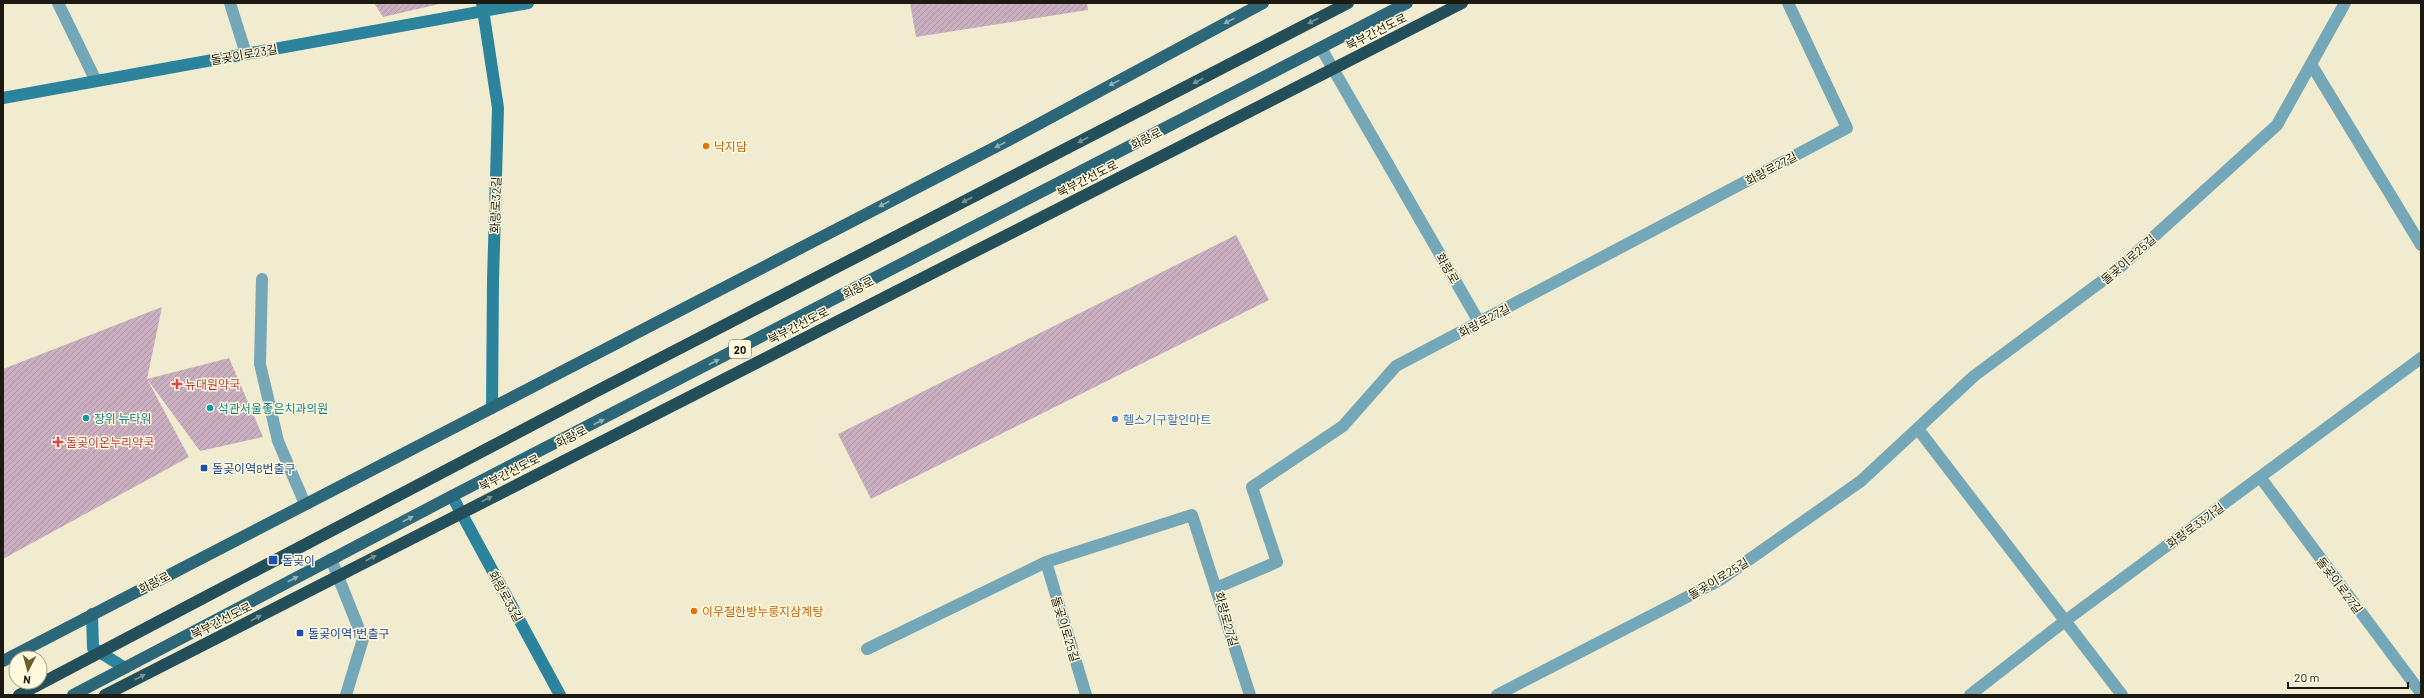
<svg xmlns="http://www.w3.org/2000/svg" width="2424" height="698" font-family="Barlow,'Noto Sans KR',sans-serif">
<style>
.building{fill:url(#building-hatch)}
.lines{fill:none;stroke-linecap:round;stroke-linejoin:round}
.street{stroke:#74a7b7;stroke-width:12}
.secondary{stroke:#2b849c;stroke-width:12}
.primary{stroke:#2b6778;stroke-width:12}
.highway-bridge{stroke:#234f5b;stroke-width:12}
.oneway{fill:#95b0aa}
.oneway2{fill:#7b938f}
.food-dot{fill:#e8710a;stroke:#fff9dd;stroke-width:1.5}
.health-dot{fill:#e0444e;stroke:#fff9dd;stroke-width:1.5}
.culture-dot{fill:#0f9aa8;stroke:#fff9dd;stroke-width:1.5}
.shop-dot{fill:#3f7fe0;stroke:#fff9dd;stroke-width:1.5}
.transit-dot{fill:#1a4fb4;stroke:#fff9dd;stroke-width:1.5}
.labels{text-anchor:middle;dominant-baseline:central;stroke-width:3;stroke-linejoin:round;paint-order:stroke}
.shield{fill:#fff9dd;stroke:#615e4e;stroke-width:1}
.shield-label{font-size:11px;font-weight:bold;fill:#1d1b11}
.street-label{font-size:12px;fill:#1d1b11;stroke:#fff9dd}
.food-label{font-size:12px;fill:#c56008;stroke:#fff9dd;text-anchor:start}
.health-label{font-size:12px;fill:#be3a42;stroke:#fff9dd;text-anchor:start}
.culture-label{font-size:12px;fill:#0d838f;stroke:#fff9dd;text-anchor:start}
.shop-label{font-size:12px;fill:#366cbe;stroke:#fff9dd;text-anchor:start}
.transit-label{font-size:12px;fill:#164399;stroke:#fff9dd;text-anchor:start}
</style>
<defs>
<pattern id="building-hatch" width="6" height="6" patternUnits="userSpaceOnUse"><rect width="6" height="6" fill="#c9afbf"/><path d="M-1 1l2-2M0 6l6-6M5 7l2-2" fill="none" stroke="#ac96a3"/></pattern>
</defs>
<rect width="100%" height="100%" fill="#f1ecd0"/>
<path class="building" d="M374,3H439V4L383,17Z
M910,3H1087L1088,10L916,37Z
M1236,235L1269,300L871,499L838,434Z
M162,307L147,379L189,457L3,559V369Z
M229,358L263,437L200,451L147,379Z"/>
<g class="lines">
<path class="street" d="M58,3L96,81
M230,3L246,54
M1321,48L1479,322
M2311,64L2421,245
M262,279L260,364L278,441L305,504
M1918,429L2122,695
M2260,477L2421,693
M331,559L363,639L346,695
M1046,562L1086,695
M1216,588L1277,562L1252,487L1343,426L1396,366L1847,128L1788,3
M867,649L1046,562L1192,515L1250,695
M1497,695L1720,580L1861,481L1974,376L2117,270L2277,125L2345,3
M1970,695L2065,621L2421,358"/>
<path class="secondary" d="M482,3L498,108L493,280L492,408
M3,98L528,3
M452,496L560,695
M92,614L93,648L125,668"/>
<path class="primary" d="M3,661L1009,140L1263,3
M73,695L452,496L1407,3"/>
<path class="highway-bridge" d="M19,695L595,392L1348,3
M105,695L1462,3"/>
</g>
<defs><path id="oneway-solid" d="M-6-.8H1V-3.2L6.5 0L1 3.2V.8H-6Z"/></defs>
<g class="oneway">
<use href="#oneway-solid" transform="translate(1229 21) rotate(152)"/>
<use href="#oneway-solid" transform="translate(1114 83) rotate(152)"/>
<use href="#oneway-solid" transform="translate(1000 145) rotate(153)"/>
<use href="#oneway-solid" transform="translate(884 204) rotate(153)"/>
<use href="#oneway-solid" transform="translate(714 362) rotate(-27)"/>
<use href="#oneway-solid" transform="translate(599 422) rotate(-27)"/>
<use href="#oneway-solid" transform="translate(408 519) rotate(-28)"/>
<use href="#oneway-solid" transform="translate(293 579) rotate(-28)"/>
</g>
<g class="oneway2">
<use href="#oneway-solid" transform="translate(1313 21) rotate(153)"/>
<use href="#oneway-solid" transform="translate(1198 81) rotate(153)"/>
<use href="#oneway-solid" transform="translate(1083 140) rotate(153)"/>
<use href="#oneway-solid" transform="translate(967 200) rotate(153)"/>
<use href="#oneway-solid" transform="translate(487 499) rotate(-27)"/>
<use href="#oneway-solid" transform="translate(371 558) rotate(-27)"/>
<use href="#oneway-solid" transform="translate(256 618) rotate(-27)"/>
<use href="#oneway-solid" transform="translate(140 677) rotate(-27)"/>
</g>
<g class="food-dot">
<circle cx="706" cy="146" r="4"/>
<circle cx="694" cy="611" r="4"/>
</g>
<g class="health-dot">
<path d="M175 378h4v4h4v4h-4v4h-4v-4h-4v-4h4z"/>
<path d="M56 436h4v4h4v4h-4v4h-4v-4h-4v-4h4z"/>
</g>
<g class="culture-dot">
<circle cx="210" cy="408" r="4"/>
<circle cx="86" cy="418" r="4"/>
</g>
<circle class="shop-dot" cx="1115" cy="419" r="4"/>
<g class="transit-dot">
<rect x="200" y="464" width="8" height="8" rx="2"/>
<rect x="268" y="555" width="10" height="10" rx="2"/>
<rect x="296" y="629" width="8" height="8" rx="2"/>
</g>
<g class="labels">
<rect class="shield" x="729" y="340" width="22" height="18" rx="3"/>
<g class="shield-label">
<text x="740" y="349">20</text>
</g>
<g class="street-label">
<text transform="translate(1376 31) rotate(-27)">북부간선도로</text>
<text transform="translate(244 54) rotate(-10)">돌곶이로23길</text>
<text transform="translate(1146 138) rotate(-27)">화랑로</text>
<text transform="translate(1771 168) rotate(-28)">화랑로27길</text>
<text transform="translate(1087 178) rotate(-27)">북부간선도로</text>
<text transform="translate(495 205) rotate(-88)">화랑로32길</text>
<text transform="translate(2128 259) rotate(-41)">돌곶이로25길</text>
<text transform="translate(1448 268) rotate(60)">화랑로</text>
<text transform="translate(858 287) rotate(-27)">화랑로</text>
<text transform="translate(1484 320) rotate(-28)">화랑로27길</text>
<text transform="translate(798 325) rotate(-27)">북부간선도로</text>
<text transform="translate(571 436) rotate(-27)">화랑로</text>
<text transform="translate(509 472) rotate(-27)">북부간선도로</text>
<text transform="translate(2195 525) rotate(-36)">화랑로33가길</text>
<text transform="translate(1718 578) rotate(-31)">돌곶이로25길</text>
<text transform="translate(154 582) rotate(-27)">화랑로</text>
<text transform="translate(2340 585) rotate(53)">돌곶이로27길</text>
<text transform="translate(506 596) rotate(61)">화랑로33길</text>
<text transform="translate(1227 619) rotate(74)">화랑로27길</text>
<text transform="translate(221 620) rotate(-27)">북부간선도로</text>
<text transform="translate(1066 629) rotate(73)">돌곶이로25길</text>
</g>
<g class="food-label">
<text x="714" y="146">낙지담</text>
<text x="702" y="611">이우철한방누룽지삼계탕</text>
</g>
<g class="health-label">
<text x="185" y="384">뉴대원약국</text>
<text x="66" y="442">돌곶이온누리약국</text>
</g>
<g class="culture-label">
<text x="218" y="408">석관서울좋은치과의원</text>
<text x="94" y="418">장위 뉴타워</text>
</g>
<g class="shop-label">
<text x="1123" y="419">헬스기구할인마트</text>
</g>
<g class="transit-label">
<text x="212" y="468">돌곶이역8번출구</text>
<text x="282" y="560">돌곶이</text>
<text x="308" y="633">돌곶이역1번출구</text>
</g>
</g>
<rect width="2424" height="698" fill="none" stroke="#1d1b11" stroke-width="8"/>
<g transform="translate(28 670) rotate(186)"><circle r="19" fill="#fff9dd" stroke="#a5a08b"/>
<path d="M0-3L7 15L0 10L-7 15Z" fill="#6f5d2c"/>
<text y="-6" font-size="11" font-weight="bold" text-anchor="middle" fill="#1d1b11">N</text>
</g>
<path d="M2288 682v6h120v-6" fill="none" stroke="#1d1b11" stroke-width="2"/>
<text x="2294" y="682" font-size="12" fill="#1d1b11" stroke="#fff9dd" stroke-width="3" paint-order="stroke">20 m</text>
</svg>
